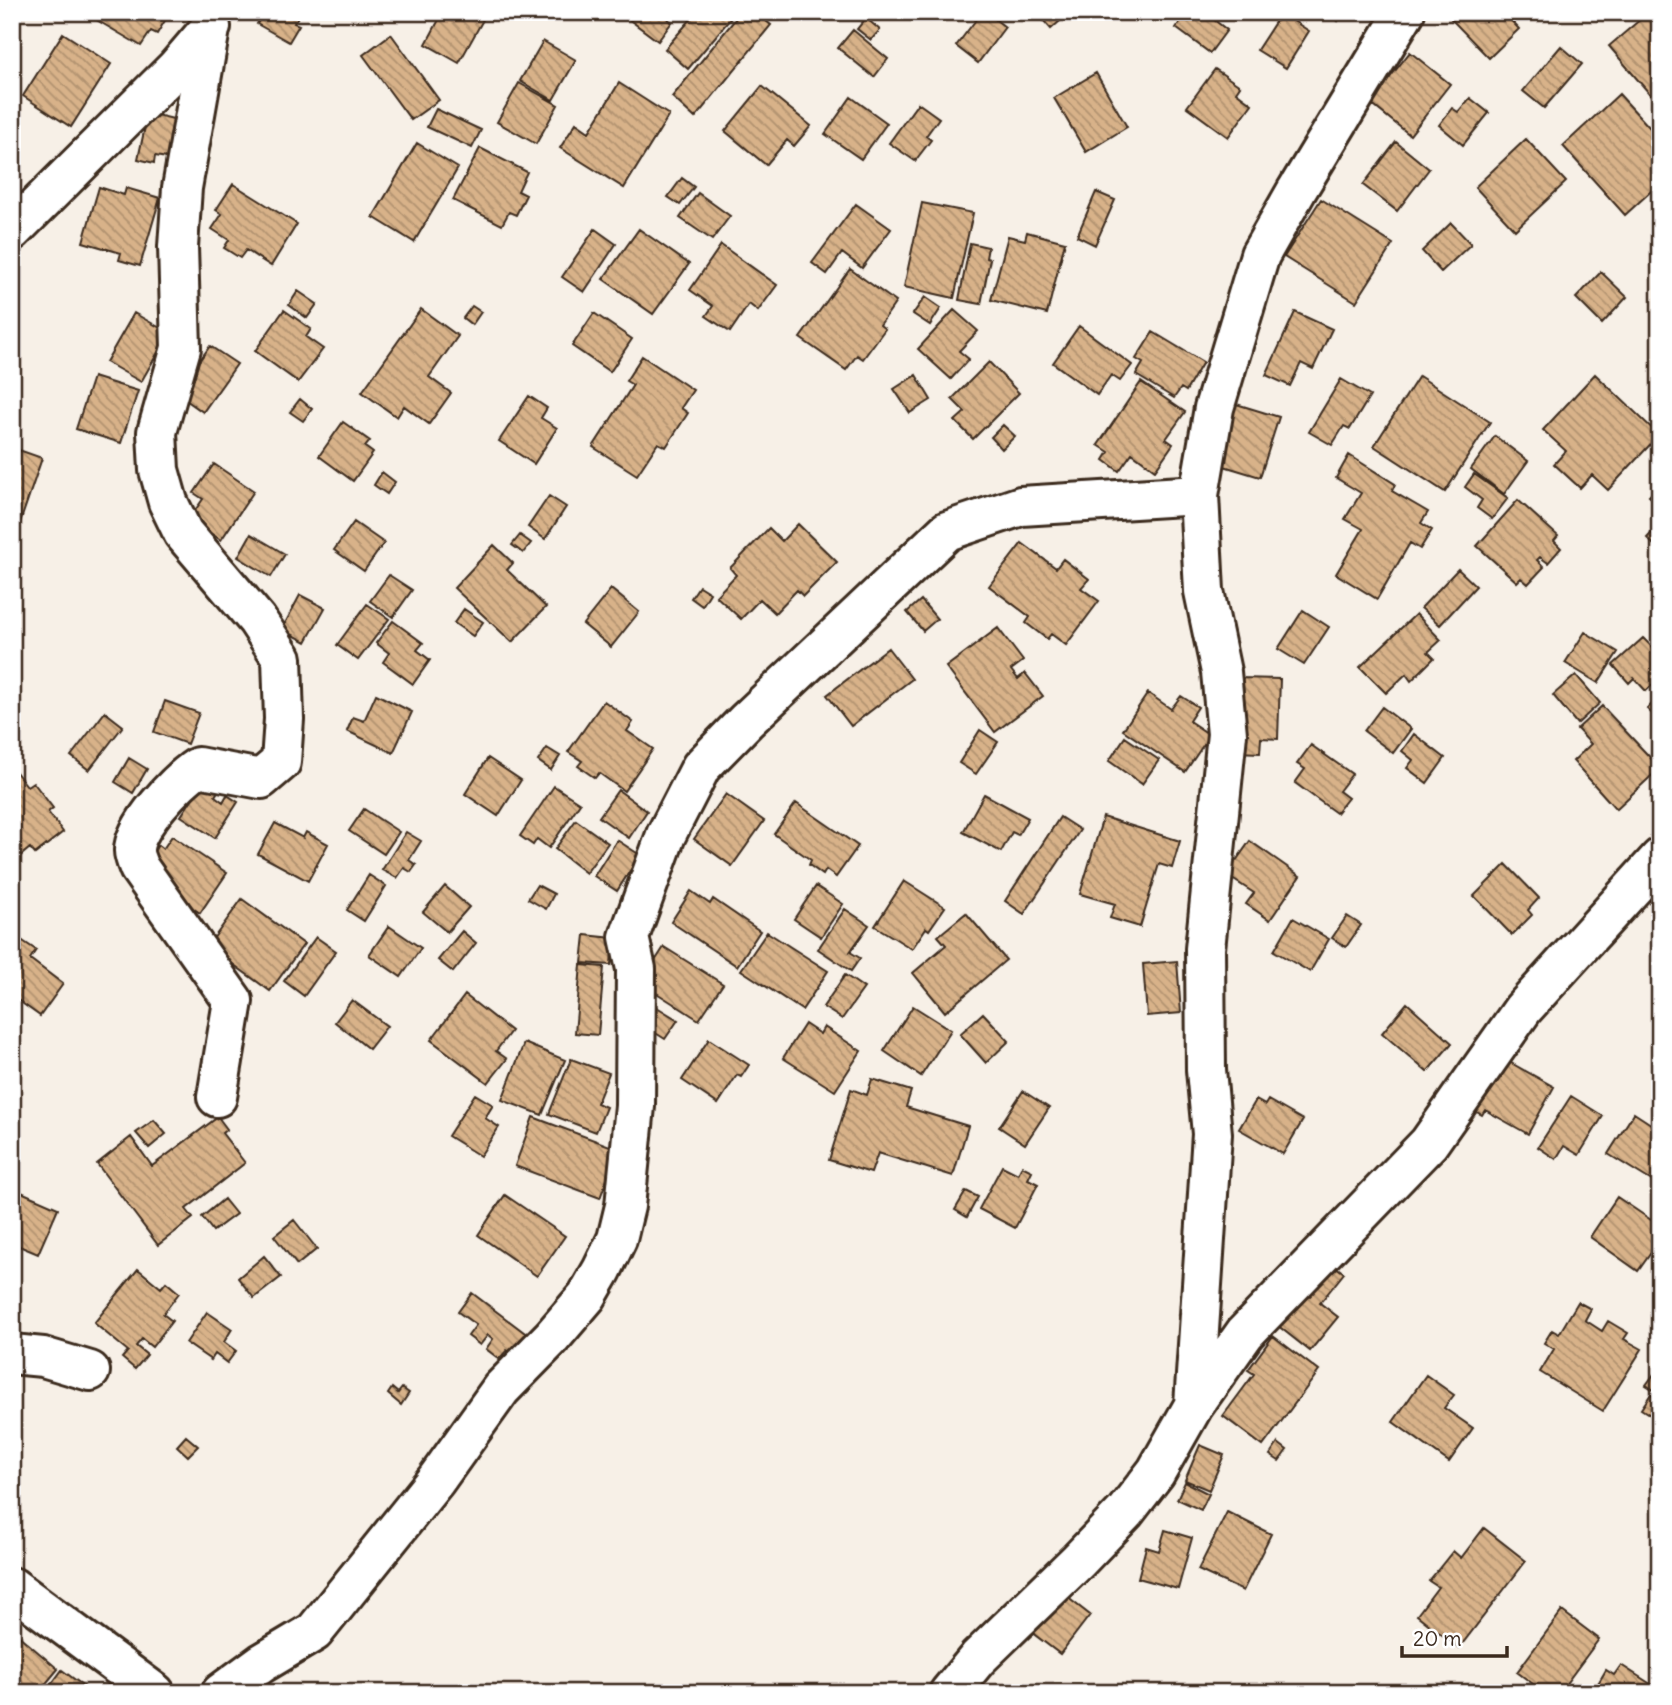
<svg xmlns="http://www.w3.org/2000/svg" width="1672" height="1705" font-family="Delius,sans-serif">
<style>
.building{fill:url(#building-back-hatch);stroke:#3b2a1e;stroke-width:2}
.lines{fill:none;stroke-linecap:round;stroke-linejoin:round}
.minor-casing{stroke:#3b2a1e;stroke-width:44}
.minor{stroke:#fff;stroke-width:38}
</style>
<defs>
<pattern id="building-back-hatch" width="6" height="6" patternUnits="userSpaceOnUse" patternTransform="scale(1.75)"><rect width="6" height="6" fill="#d8b289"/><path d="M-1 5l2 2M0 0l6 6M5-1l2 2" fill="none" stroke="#b0916f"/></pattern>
</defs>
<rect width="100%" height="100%" fill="#f7f0e7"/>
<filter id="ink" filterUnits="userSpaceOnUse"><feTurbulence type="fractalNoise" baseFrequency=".0143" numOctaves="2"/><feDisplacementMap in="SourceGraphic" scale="14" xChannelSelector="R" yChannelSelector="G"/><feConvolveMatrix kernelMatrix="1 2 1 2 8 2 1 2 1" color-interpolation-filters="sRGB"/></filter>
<g filter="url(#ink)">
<path class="building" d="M90,12H170L157,34L151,31L141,46L88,15Z
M264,12H301L294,23L299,25L289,42L257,24Z
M443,12H473L484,18L459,63L426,44Z
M619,12H658L672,22L658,41Z
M697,12H736L688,69L665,49Z
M741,12H755L771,25L695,118L672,97Z
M982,12H986L1005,27L978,63L956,46Z
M1036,12H1070L1051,29Z
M1187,12H1204L1227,30L1210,53L1176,28Z
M1326,12H1344L1338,21Z
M1457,12H1503L1519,29L1489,58L1451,19Z
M1649,12L1660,13V106L1609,46Z
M1281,13L1309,31L1286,68L1257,50Z
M866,18L880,30L871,40L857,29Z
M853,30L888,59L874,77L838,48Z
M63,33L111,64L71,127L23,96Z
M391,34L439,100L411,120L363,55Z
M543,41L576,60L553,100L520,81Z
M1561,46L1582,64L1544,108L1523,91Z
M1410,52L1450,84L1410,135L1370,103Z
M1215,69L1240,86L1236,92L1252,104L1228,137L1187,107Z
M1096,73L1127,127L1086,152L1054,98Z
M519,83L558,105L536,144L497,122Z
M619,83L669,115L624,188L560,148L576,123L589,132Z
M762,86L811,126L794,146L787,140L766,165L725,131Z
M1619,94L1660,139V183L1625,215L1563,146Z
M851,97L887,123L861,159L825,134Z
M1470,98L1489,113L1463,145L1439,125L1452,108L1458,112Z
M918,103L939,118L926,136L931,140L915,161L889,143Z
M436,109L481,130L472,148L427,127Z
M148,113L182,121L173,159L155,156L154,163L138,159Z
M1526,139L1566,182L1515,230L1475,187Z
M1396,142L1429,169L1397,211L1363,185Z
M417,143L458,168L414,242L373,217Z
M480,148L527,172L518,191L526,195L516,215L509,212L502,225L453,200Z
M682,178L694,187L680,205L668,197Z
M233,184L297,224L271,266L246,250L240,258L224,248L229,240L212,229L222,214L216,210Z
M99,187L124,195L126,188L160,198L140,266L119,260L121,253L83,242Z
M1096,192L1115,200L1095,245L1077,236Z
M698,193L730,216L712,240L680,218Z
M1321,199L1393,244L1356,302L1284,257Z
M922,203L973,213L954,298L904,287Z
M856,204L891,229L862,268L842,253L827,274L812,263Z
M1451,223L1471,244L1441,272L1422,251Z
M595,229L616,244L584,292L562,277Z
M639,229L689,264L653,314L603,279Z
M1027,232L1065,242L1047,314L991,300L1008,236L1025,240Z
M970,243L988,247L986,258L990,259L981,304L959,300Z
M721,245L777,285L758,311L749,304L730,332L706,316L713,306L690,290Z
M850,269L896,302L880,325L885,329L863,359L857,355L846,370L800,338Z
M1601,272L1627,297L1602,324L1576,298Z
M298,291L317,304L307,318L289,305Z
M925,297L941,308L930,325L913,314Z
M472,306L481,312L472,325L463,318Z
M421,309L458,336L429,377L451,393L429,424L404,406L397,417L362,392Z
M284,310L311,329L306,337L323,349L298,382L255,351Z
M954,310L978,331L959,351L969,359L951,379L918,349Z
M1295,312L1332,329L1313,369L1301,363L1290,386L1266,375Z
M134,313L169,333L141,382L106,362Z
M594,313L632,339L610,372L572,346Z
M1079,326L1132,365L1120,381L1111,375L1097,395L1053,363Z
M1153,332L1203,362L1186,391L1181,388L1174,398L1136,375L1143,363L1136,359Z
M210,346L237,364L203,412L176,393Z
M642,356L693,390L681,408L688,413L666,447L658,443L637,475L593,447L633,385L626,381Z
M989,362L1019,393L973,439L955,421L965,412L952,399Z
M1595,374L1659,435L1608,490L1592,475L1580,488L1554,464L1566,451L1543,430Z
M916,375L931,400L910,413L894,389Z
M1419,376L1490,422L1445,492L1374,446Z
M93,377L138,391L121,443L76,429Z
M1341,379L1370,396L1350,429L1344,426L1332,445L1309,432Z
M1141,382L1185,412L1166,439L1173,444L1155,470L1132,453L1119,471L1104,460L1109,452L1098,445Z
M529,396L547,408L541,418L557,428L534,464L499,441Z
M300,399L312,409L303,421L290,412Z
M1233,403L1279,417L1260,477L1214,463Z
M343,422L370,441L365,447L373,453L353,481L319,456Z
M1003,425L1015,436L1002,449L991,437Z
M1495,436L1528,461L1504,494L1471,469Z
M16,449L42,458L12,546V459Z
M1349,455L1395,484L1392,491L1428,512L1421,523L1432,530L1420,549L1410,543L1377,599L1336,574L1363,529L1345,519L1361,493L1336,478Z
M214,464L254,491L221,540L189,519L203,499L194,493Z
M382,472L395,482L387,494L374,485Z
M1474,474L1508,498L1492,519L1477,508L1482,500L1465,487Z
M1660,485V506L1649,496Z
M549,496L566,507L545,539L528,527Z
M1518,500L1558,536L1554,541L1561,548L1548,563L1540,557L1537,560L1544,567L1528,584L1521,578L1517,582L1477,546Z
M354,522L384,543L364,571L334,550Z
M798,524L837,562L803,596L797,590L775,613L760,599L741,619L716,596L736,575L730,568L769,528L782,541Z
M1660,524V551L1647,538Z
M251,534L285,554L271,577L238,557Z
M520,535L531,543L523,553L512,545Z
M1022,543L1056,568L1063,559L1089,579L1081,588L1099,601L1066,645L1051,634L1047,639L1026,623L1030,617L989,586Z
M494,545L513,563L507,570L546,607L512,642L454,588Z
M1458,569L1476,586L1440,625L1421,608Z
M389,575L412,590L393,617L370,601Z
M699,586L710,593L702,606L691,598Z
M611,589L639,612L611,647L583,624Z
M300,595L325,608L306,642L282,629Z
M921,600L937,619L923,631L907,612Z
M367,604L389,619L358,660L337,645Z
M464,609L483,622L473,636L454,623Z
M1303,610L1329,627L1304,665L1278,649Z
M1416,614L1441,640L1428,652L1434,658L1411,681L1406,674L1386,693L1360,667Z
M393,621L423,643L417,650L430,660L413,684L383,662L389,653L376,643Z
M998,628L1023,661L1011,670L1018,679L1025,673L1043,696L995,732L946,667Z
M1585,632L1618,652L1598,683L1565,663Z
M1643,638L1660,655V678L1646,691L1634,678L1629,683L1613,665Z
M888,648L912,679L851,726L827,695Z
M1576,675L1600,703L1577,724L1553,695Z
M1239,678L1280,679L1278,739L1261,738L1260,753L1236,752Z
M1148,693L1171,709L1181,696L1198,707L1189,721L1210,735L1185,772L1123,730Z
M376,694L412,712L393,753L347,731L353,717L364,721Z
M1660,696V721L1647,709Z
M165,701L199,713L187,744L154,732Z
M604,701L633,722L627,731L653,749L624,791L599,773L595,778L578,766L582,761L568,752Z
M1602,706L1660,768L1616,809L1573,761L1591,744L1577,729Z
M1382,707L1411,729L1393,753L1364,731Z
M105,712L123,726L89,770L71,756Z
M980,730L998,742L976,774L959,763Z
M1414,734L1445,758L1427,783L1407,768L1413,760L1402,751Z
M1125,737L1159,760L1142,784L1109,761Z
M1311,745L1352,774L1339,791L1348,798L1336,813L1295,783L1305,769L1297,764Z
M547,748L560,756L551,770L538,761Z
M129,758L147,769L133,793L115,782Z
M488,758L521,780L498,816L465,794Z
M12,767L27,786L33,782L53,808L48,812L63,832L35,854L30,848L12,863Z
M204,781L219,790L215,796L223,802L227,795L238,802L215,838L181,816Z
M554,786L580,803L549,848L537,839L533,845L520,836Z
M618,790L647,811L629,838L599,817Z
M726,794L764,821L732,866L694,839Z
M984,794L1028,818L1018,835L1012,832L1001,852L963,832Z
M796,803L858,846L836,877L826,870L823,875L809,865L811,860L774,834Z
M364,809L399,832L384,854L349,831Z
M1060,817L1080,830L1024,914L1005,901Z
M1103,817L1180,841L1172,868L1159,864L1140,927L1110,918L1115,904L1080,894Z
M576,820L608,843L586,873L555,849Z
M275,823L303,838L306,832L328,844L308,881L258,854Z
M406,832L421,841L409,860L416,865L411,872L404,868L397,878L382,870Z
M172,836L227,873L200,913L159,885L151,856L158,845L163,849Z
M617,840L640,855L617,891L594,876Z
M1250,841L1300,876L1270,920L1246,904L1254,893L1226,875Z
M1506,864L1539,898L1528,910L1532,915L1512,935L1474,896Z
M369,875L386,886L364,921L347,910Z
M904,881L945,907L929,930L926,928L912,949L875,926Z
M537,885L554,894L546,909L528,899Z
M445,886L469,907L447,932L423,912Z
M816,886L843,904L821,937L794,919Z
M691,891L710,904L713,899L760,931L737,966L671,922Z
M242,899L304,944L270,991L208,946Z
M845,909L869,925L850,952L860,958L851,971L818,949Z
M966,913L1006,960L945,1012L913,973L946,945L938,936Z
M1347,916L1361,925L1346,947L1332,938Z
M1293,918L1329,939L1310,972L1274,951Z
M389,926L421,948L401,977L369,955Z
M462,931L476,943L453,972L438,960Z
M767,932L828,971L802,1010L741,970Z
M14,935L36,950L30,959L63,984L40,1016L12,996V937Z
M585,935L613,938L611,965L582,963Z
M316,937L336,951L304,996L284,981Z
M664,947L723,984L699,1020L641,983Z
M1177,961L1181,1013L1147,1016L1143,964Z
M581,965L604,967L598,1035L575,1033Z
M845,975L864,988L842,1019L823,1007Z
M465,995L511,1031L496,1051L507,1059L488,1083L431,1040Z
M352,1000L387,1026L369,1049L335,1022Z
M1407,1003L1452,1043L1427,1072L1382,1033Z
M652,1004L678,1020L665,1039L640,1023Z
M913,1006L951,1030L921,1076L884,1051Z
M983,1013L1009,1041L986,1063L960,1034Z
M805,1024L820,1034L824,1027L861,1051L835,1091L783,1058Z
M709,1039L749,1065L741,1077L737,1075L718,1104L682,1080Z
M524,1043L565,1060L542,1115L502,1100Z
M571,1059L609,1073L597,1103L606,1107L596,1132L549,1114Z
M1504,1059L1554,1087L1528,1134L1485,1110L1482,1115L1466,1106Z
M872,1079L911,1091L906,1107L968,1126L953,1176L878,1153L871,1173L829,1160L851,1089L867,1095Z
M1023,1091L1049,1108L1025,1144L999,1127Z
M475,1094L493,1105L485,1118L499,1127L480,1156L448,1136Z
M1571,1096L1603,1116L1579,1155L1564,1146L1556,1159L1538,1147Z
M1256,1100L1265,1105L1268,1100L1303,1120L1283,1154L1239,1129Z
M1634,1113L1660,1130V1186L1608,1154Z
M218,1117L227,1129L222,1133L245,1163L186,1209L193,1218L158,1245L97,1164L131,1137L152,1166Z
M533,1117L618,1149L600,1198L515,1166Z
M154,1120L166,1134L149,1148L136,1133Z
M1002,1166L1018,1174L1022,1166L1032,1171L1028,1179L1038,1184L1015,1228L979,1209Z
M12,1188L58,1208L38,1254L12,1243Z
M966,1191L978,1197L967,1217L955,1210Z
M505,1195L565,1236L537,1276L478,1235Z
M1617,1197L1660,1226V1240L1638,1271L1590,1237Z
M224,1199L236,1214L213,1231L202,1217Z
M294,1220L317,1249L297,1265L274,1236Z
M264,1256L281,1277L254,1298L238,1278Z
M1323,1257L1344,1273L1320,1303L1338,1317L1310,1351L1272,1321Z
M138,1269L161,1288L166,1282L179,1293L163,1314L172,1321L152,1347L142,1339L136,1346L147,1355L135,1369L122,1358L128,1351L94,1323Z
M472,1293L533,1339L518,1358L507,1350L499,1359L486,1349L493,1339L488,1335L480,1345L468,1336L476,1325L458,1312Z
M1578,1302L1591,1309L1585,1320L1602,1331L1608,1321L1628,1333L1624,1339L1642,1349L1603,1411L1540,1372L1554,1349L1544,1343L1552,1330L1559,1334Z
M207,1312L232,1329L224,1342L236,1351L227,1363L215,1354L211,1360L186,1343Z
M1273,1336L1319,1371L1263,1446L1223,1416L1254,1374L1248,1370Z
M1660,1366V1394L1646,1385Z
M1426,1375L1454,1395L1444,1408L1473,1428L1449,1462L1393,1422Z
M392,1388L398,1393L402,1388L409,1393L401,1405L388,1394Z
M1651,1394L1657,1398L1660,1395V1421L1641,1409Z
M186,1436L198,1446L188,1456L177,1446Z
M1278,1443L1287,1450L1279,1461L1270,1455Z
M1200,1445L1224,1455L1209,1490L1185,1480Z
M1185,1482L1209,1494L1201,1510L1177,1499Z
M1227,1512L1271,1534L1243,1591L1198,1570Z
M1484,1528L1526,1561L1459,1648L1417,1615L1438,1587L1429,1581L1453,1551L1461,1558Z
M1165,1530L1192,1538L1178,1589L1138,1578L1146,1547L1159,1551Z
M1058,1590L1090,1615L1060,1654L1027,1629Z
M1562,1611L1599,1639L1559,1693H1545L1517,1672Z
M18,1635L58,1669L38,1693H25L12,1682V1642Z
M1621,1665L1660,1690V1693H1603L1596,1687L1606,1670L1614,1675Z
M62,1670L93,1693H45Z"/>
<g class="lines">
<defs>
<path id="minor" d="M210,29L182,188L178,247L181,348L157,432L159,470L168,502L183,533L257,620L282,658L284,719L281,762L261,779L198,767C178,780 133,827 134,851C134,856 137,863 139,868L233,1001L217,1097
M12,231L176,68L211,27
M12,1354L43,1357L90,1371
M1194,1405L1212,1134L1206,1070L1205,949L1227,734L1221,672L1204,591L1199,495L1214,408L1260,255L1297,190L1405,12
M12,1587L155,1693
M221,1693L262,1663L314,1632L436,1480L501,1389L552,1337L587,1296L602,1270L617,1239L625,1206L635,1106L636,969L629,937L666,835L701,767L746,721L947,531L1021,506L1199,495
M949,1693L978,1658L1078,1561L1125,1512L1156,1472L1194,1405L1245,1333L1429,1143L1523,1009L1660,858"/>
</defs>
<use href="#minor" class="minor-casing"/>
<use href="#minor" class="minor"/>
</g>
</g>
<rect width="1672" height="1705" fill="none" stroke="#fff" stroke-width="42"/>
<rect x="21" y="21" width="1630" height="1663" fill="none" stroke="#3b2a1e" stroke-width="2.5" filter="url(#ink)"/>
<path d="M1402 1646v10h105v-10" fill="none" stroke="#3b2a1e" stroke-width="3.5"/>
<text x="1413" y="1646" font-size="21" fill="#3b2a1e" stroke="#ffffff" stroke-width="5" paint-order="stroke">20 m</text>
</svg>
